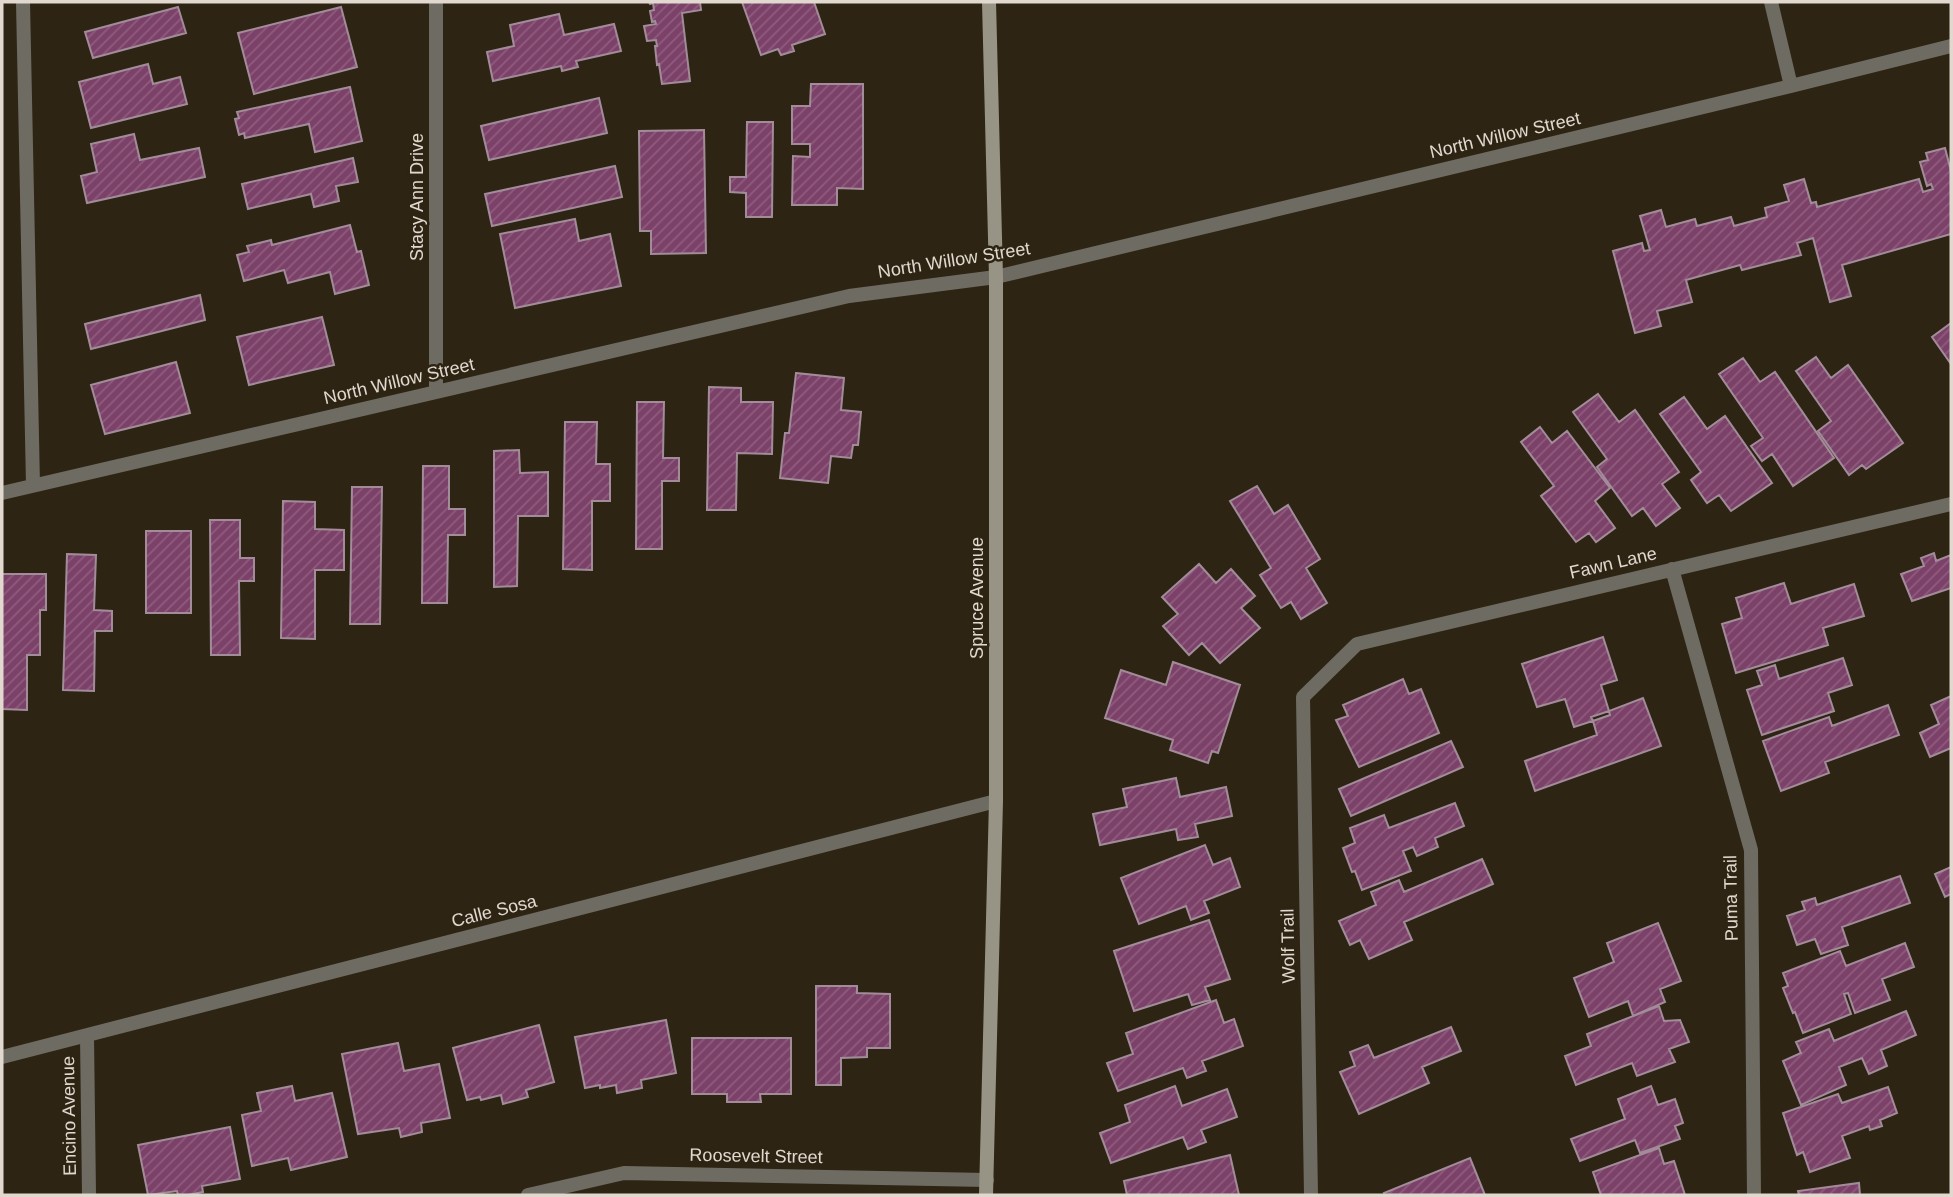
<svg xmlns="http://www.w3.org/2000/svg" width="1953" height="1197" font-family="Helvetica,sans-serif">
<style>
.building{fill:url(#building-hatch);stroke:#a28c9a;stroke-width:2}
.lines{fill:none;stroke-linecap:round;stroke-linejoin:round}
.minor{stroke:#6e6c62;stroke-width:14}
.secondary{stroke:#989485;stroke-width:14}
.labels{text-anchor:middle;dominant-baseline:central;stroke-width:5;stroke-linejoin:round;paint-order:stroke}
.street-label{font-size:18px;fill:#e1d9cf;stroke:#2e2413}
</style>
<defs>
<pattern id="building-hatch" width="6" height="6" patternUnits="userSpaceOnUse" patternTransform="scale(1.75)"><rect width="6" height="6" fill="#7c4169"/><path d="M-1 1l2-2M0 6l6-6M5 7l2-2" fill="none" stroke="#8e5c7d"/></pattern>
</defs>
<rect width="100%" height="100%" fill="#2e2413"/>
<path class="building" d="M649,2H700L701,10L682,13L690,81L662,84L659,64L657,65L655,46H657L656,40L647,41L644,26L656,24L655,21L652,22L650,11L654,10L653,3L650,4Z
M742,2H814L825,34L792,45L794,51L781,55L778,49L761,55Z
M178,7L186,33L93,58L85,32Z
M341,7L357,67L254,94L238,33Z
M559,14L564,35L614,24L621,51L576,61L578,67L562,71L561,66L493,81L487,52L514,46L510,25Z
M148,64L153,84L180,77L187,104L91,128L79,82Z
M811,84H863V189L837,188V205H792L793,156L810,157V144H792V106H810Z
M350,87L362,141L315,152L309,124L245,138L244,133L239,135L235,119L239,118L237,112Z
M599,98L607,133L489,160L481,126Z
M747,122H773L772,217H746V193L730,192V177H746Z
M704,130L706,253L651,254V231H640L639,131Z
M134,134L140,160L199,148L205,177L87,203L81,176L97,172L91,144Z
M1945,148L1951,171V234L1842,265L1851,296L1830,302L1813,238L1797,243L1801,255L1742,270L1740,265L1686,280L1692,302L1657,311L1661,326L1635,333L1613,251L1642,243L1644,251L1650,250L1640,216L1661,210L1666,227L1695,219L1697,226L1731,217L1734,226L1767,217L1765,208L1789,201L1784,185L1804,179L1811,203L1816,202L1817,207L1919,179L1923,192L1933,189L1931,184L1927,186L1920,162L1928,160L1926,153Z
M353,158L358,182L336,186L339,201L314,207L311,194L248,209L242,184Z
M615,166L622,197L492,226L485,194Z
M575,219L579,241L610,234L621,286L515,308L500,234Z
M350,225L357,252L361,251L369,285L335,294L330,272L288,283L284,270L244,281L237,255L249,252L247,246L271,240L272,245Z
M200,295L205,320L91,349L85,324Z
M322,317L334,365L249,385L237,337Z
M1951,323V364L1932,337Z
M1816,357L1831,378L1848,365L1903,443L1866,469L1862,465L1849,475L1818,431L1831,421L1796,371Z
M1743,358L1760,382L1775,372L1834,458L1793,486L1772,454L1762,461L1751,446L1763,438L1719,374Z
M176,362L190,413L105,434L91,385Z
M796,373L844,378L841,410L861,412L858,445H853L851,458L831,456L828,483L780,478L785,433H789Z
M709,387L741,388V402H773L772,454L737,453L736,510H707Z
M1598,394L1619,422L1635,410L1679,472L1662,484L1680,508L1656,526L1643,508L1632,516L1597,467L1607,459L1573,412Z
M1684,397L1707,429L1725,416L1772,483L1731,511L1719,495L1707,503L1691,480L1701,472L1660,414Z
M637,402H664L663,458H679V481H662V549H636Z
M565,422H597L596,464H610V501H592V570L563,569Z
M1540,427L1552,443L1567,431L1610,488L1595,501L1615,528L1596,542L1589,533L1576,542L1541,496L1554,486L1521,442Z
M519,450L520,473L548,472V516H518L517,586L494,587V451Z
M423,466H449V509H465V535H448L447,603H422Z
M1257,486L1274,514L1288,505L1320,559L1306,568L1327,603L1301,619L1291,602L1281,608L1260,575L1271,568L1230,501Z
M352,487H382L380,624H350Z
M283,501L315,502V529L344,530V570H315V639L281,638Z
M210,520H240V558H254V581H239L240,655H211Z
M146,531H191V613H146Z
M1934,553L1936,561L1951,555V588L1912,601L1901,574L1924,566L1921,558Z
M67,554L96,555L94,610L112,611V631H95L94,691L63,690Z
M1199,564L1216,583L1231,569L1255,596L1241,608L1260,628L1220,663L1202,643L1189,655L1163,626L1178,614L1162,597Z
M2,574H46V610H40V655H27V710L2,709Z
M1784,583L1791,604L1854,584L1864,616L1823,628L1828,645L1736,673L1722,624L1742,618L1736,598Z
M1603,637L1617,680L1601,685L1609,711L1591,717L1593,721L1574,727L1565,699L1537,707L1522,664Z
M1843,658L1852,685L1828,693L1834,711L1762,735L1747,690L1762,685L1757,671L1775,665L1779,679Z
M1173,662L1240,685L1218,753L1212,751L1208,763L1170,750L1173,740L1105,718L1121,670L1166,685Z
M1403,679L1409,694L1421,689L1439,733L1359,767L1336,720L1348,716L1343,705Z
M1951,696V748L1930,757L1920,733L1939,724L1931,705Z
M1643,698L1661,746L1535,791L1525,761L1597,735L1593,721L1610,715L1609,711Z
M1888,705L1899,735L1825,762L1829,773L1781,791L1763,741L1829,717L1832,726Z
M1451,741L1463,767L1351,816L1339,789Z
M1176,778L1180,797L1226,787L1232,816L1195,824L1198,837L1178,840L1176,829L1100,845L1093,814L1127,807L1123,789Z
M1455,803L1464,826L1435,838L1438,847L1417,856L1413,847L1403,851L1411,871L1362,890L1355,871L1352,872L1343,848L1355,843L1350,828L1384,815L1389,828Z
M1205,845L1213,865L1230,858L1240,887L1204,901L1209,913L1191,920L1186,906L1139,924L1121,878Z
M1482,859L1493,884L1404,922L1412,940L1369,959L1360,940L1350,945L1339,921L1376,905L1371,892L1399,880L1404,892Z
M1951,867V894L1945,897L1935,874Z
M1900,876L1910,903L1842,927L1848,945L1821,954L1815,939L1797,945L1787,916L1805,910L1802,902L1815,898L1817,905Z
M1209,920L1230,979L1205,987L1210,1000L1192,1005L1188,994L1134,1011L1114,951Z
M1658,923L1681,981L1660,989L1665,1002L1633,1016L1628,1001L1589,1017L1574,978L1614,962L1607,943Z
M1905,943L1914,967L1882,979L1890,1000L1855,1013L1848,993L1844,994L1851,1014L1803,1033L1795,1012L1793,1013L1783,988L1788,986L1783,973L1840,951L1846,966Z
M816,986H857V993L890,994V1048H867V1057L841,1058V1085H816Z
M1216,1000L1224,1023L1234,1019L1243,1046L1202,1061L1206,1071L1187,1078L1183,1068L1118,1091L1107,1063L1133,1054L1126,1033Z
M1659,1006L1664,1021L1680,1020L1689,1042L1669,1049L1675,1062L1637,1076L1632,1063L1576,1085L1565,1056L1591,1046L1587,1034Z
M1906,1011L1916,1035L1881,1050L1887,1066L1869,1074L1862,1058L1839,1067L1846,1085L1801,1105L1783,1061L1801,1053L1796,1042L1829,1029L1834,1041Z
M666,1020L676,1073L641,1080L642,1088L617,1093L616,1085L600,1088V1085L585,1088L575,1037Z
M539,1025L554,1082L526,1090L528,1097L503,1104L501,1095L481,1100L480,1097L467,1100L453,1048Z
M1451,1027L1461,1051L1422,1067L1429,1083L1359,1114L1340,1072L1355,1066L1350,1052L1368,1045L1374,1058Z
M692,1038H791V1094H760L761,1102H727V1094H692Z
M398,1043L404,1071L439,1064L450,1118L421,1123L422,1132L401,1137L399,1128L358,1134L342,1054Z
M292,1086L295,1101L332,1093L347,1157L291,1170L288,1158L252,1166L242,1115L261,1111L257,1093Z
M1175,1086L1182,1106L1227,1089L1237,1117L1201,1130L1206,1142L1188,1149L1183,1137L1111,1163L1100,1133L1130,1122L1125,1105Z
M1651,1086L1658,1105L1675,1099L1683,1123L1675,1126L1680,1139L1640,1153L1635,1140L1580,1161L1571,1139L1625,1119L1618,1099Z
M1888,1087L1897,1113L1880,1120L1882,1126L1870,1130L1869,1126L1842,1136L1850,1158L1810,1172L1803,1152L1797,1155L1783,1113L1838,1094L1842,1103Z
M230,1127L240,1179L202,1186L203,1192L188,1195H178L177,1191L148,1195L138,1145Z
M1659,1148L1664,1164L1674,1161L1685,1195H1601L1593,1172Z
M1230,1155L1239,1195H1127L1124,1181Z
M1470,1158L1485,1195H1385L1384,1193Z
M1859,1183L1860,1195H1799L1798,1191Z"/>
<g class="lines">
<path class="minor" d="M23,2L33,485
M1771,2L1791,86
M436,392V2
M2,493L849,296L996,277L1791,86L1951,46
M1672,569L1751,850L1754,1195
M87,1036L89,1195
M2,1057L996,801
M528,1195L624,1173L987,1180
M1311,1195L1303,697L1357,644L1951,504"/>
<path class="secondary" d="M986,1195L996,801V277L989,2"/>
</g>
<g class="labels">
<g class="street-label">
<text transform="translate(1505 135) rotate(-13)">North Willow Street</text>
<text transform="translate(417 197) rotate(-90)">Stacy Ann Drive</text>
<text transform="translate(954 260) rotate(-9)">North Willow Street</text>
<text transform="translate(399 381) rotate(-13)">North Willow Street</text>
<text transform="translate(1613 563) rotate(-13)">Fawn Lane</text>
<text transform="translate(977 598) rotate(-90)">Spruce Avenue</text>
<text transform="translate(1731 898) rotate(-91)">Puma Trail</text>
<text transform="translate(494 911) rotate(-14)">Calle Sosa</text>
<text transform="translate(1288 946) rotate(-91)">Wolf Trail</text>
<text transform="translate(69 1116) rotate(-91)">Encino Avenue</text>
<text transform="translate(756 1156) rotate(1)">Roosevelt Street</text>
</g>
</g>
<rect width="1953" height="1197" fill="none" stroke="#e1d9cf" stroke-width="7"/>
</svg>
